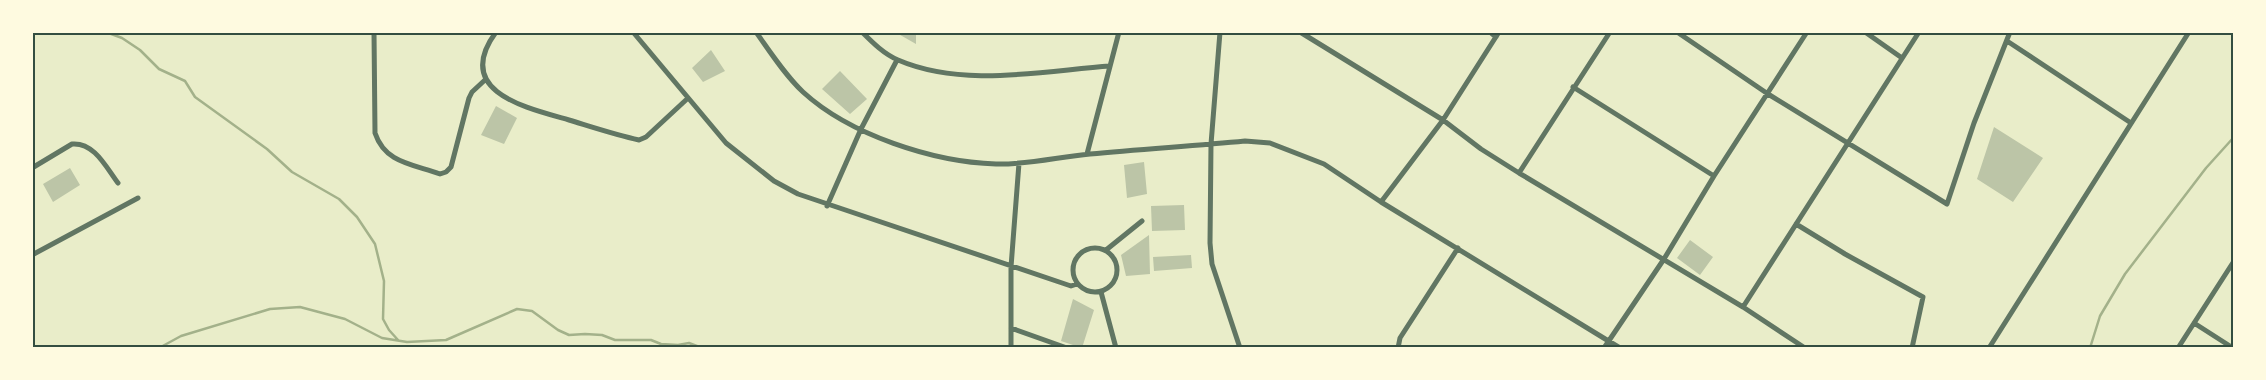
<svg xmlns="http://www.w3.org/2000/svg" width="2266" height="380" font-family="'Roboto Condensed',sans-serif">
<style>
.lines{fill:none;stroke-linecap:round;stroke-linejoin:round}
.stream{stroke:#a3b18a;stroke-width:2.5}
.building{fill:#bcc5a7}
.minor{stroke:#617663;stroke-width:5}
.neatline{fill:none;stroke:#344e41;stroke-width:2}
</style>
<rect width="100%" height="100%" fill="#e9edc9"/>
<g class="lines">
<path class="stream" d="M106,32L122,38L140,50L159,69L185,81L195,97L267,149L292,172L339,199L357,217L375,244L384,281L383,319L389,330L398,340
M159,348L181,336L270,309L300,307L345,319L382,338L407,342L446,340L517,309L532,311L558,330L569,335L585,334L602,335L615,340H651L661,344L678,345L689,343L702,348
M2090,348L2100,316L2125,274L2206,168L2234,137"/>
</g>
<path class="building" d="M895,32H916V44Z
M711,50L725,71L703,82L692,68Z
M840,71L867,99L850,114L822,89Z
M496,106L517,118L504,144L481,135Z
M1994,127L2043,158L2013,202L1977,179Z
M1144,162L1147,194L1127,198L1124,165Z
M70,168L80,185L53,202L43,184Z
M1184,205L1185,230L1152,231L1151,206Z
M1149,235L1150,274L1126,276L1121,255Z
M1690,240L1713,257L1700,275L1677,258Z
M1191,255L1192,268L1154,271L1153,257Z
M1073,299L1094,310L1082,348L1061,341Z"/>
<g class="lines">
<path class="minor" d="M374,32L375,133C385,163 412,164 440,174L446,172L451,167L469,98L472,92L486,79
M496,32C452,92 527,108 569,120C592,127 616,135 639,140L646,137L687,99
M633,32L726,143L774,181L798,194L1071,286L1077,284
M756,32C771,53 785,75 803,92C850,135 933,162 996,164C1027,165 1058,157 1090,154C1141,149 1193,146 1245,141L1270,143L1324,164L1381,202L1620,348
M862,32C873,43 884,54 898,60C963,88 1042,71 1110,66
M1220,32L1211,144L1210,243L1212,264L1240,348
M1300,32L1443,120L1481,149L1519,173L1743,307L1805,348
M1490,32L1496,37
M1677,32L1768,94L1947,204L1974,123L2010,32
M1865,32L1902,58
M2007,41L2131,123
M1573,87L1714,176
M1087,154L1119,32
M32,168L72,144C94,142 106,167 118,183
M1519,173L1610,32
M1381,202L1443,120L1499,32
M827,206L861,129L897,60
M1796,224L1845,254L1923,297L1912,348
M1073 270a22 22 0 1 1 44 0a22 22 0 1 1-44 0Z
M1106,250L1142,221
M32,255L138,198
M1101,292L1116,348
M1743,307L1919,32
M2194,323L2233,348
M1011,328L1067,348
M1011,348V267L1019,163
M1398,348L1400,338L1458,248
M1604,348L1664,259L1714,176L1807,32
M1989,348L2189,32
M2178,348L2234,261"/>
</g>
<rect width="2266" height="380" fill="none" stroke="#fefae0" stroke-width="68"/>
<rect x="34" y="34" width="2198" height="312" class="neatline"/>
</svg>
